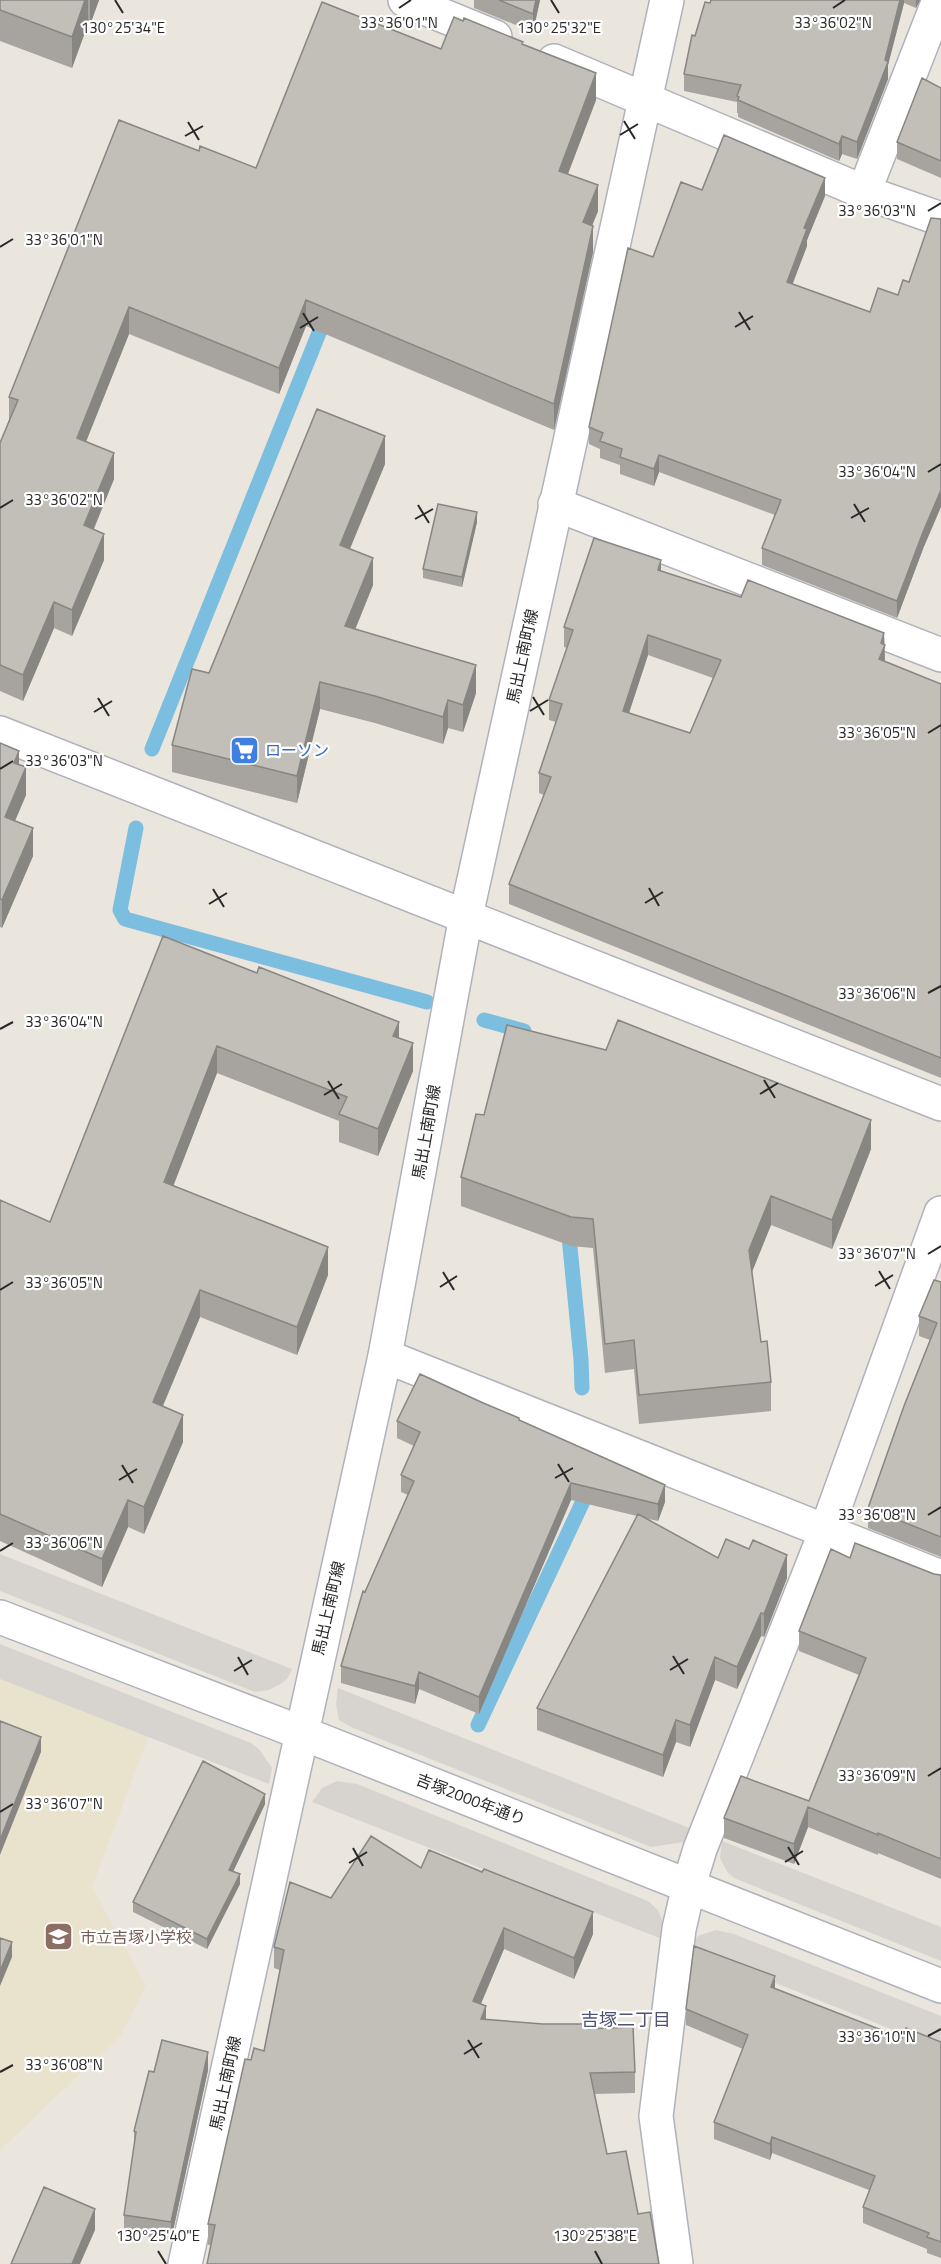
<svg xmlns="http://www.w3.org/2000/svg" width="941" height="2264" font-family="'Titillium Web','Noto Sans JP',sans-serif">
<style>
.education{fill:#e9e3ce}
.plaza{fill:#d7d4cf}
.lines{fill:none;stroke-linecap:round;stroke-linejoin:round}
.stream{stroke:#7cbedf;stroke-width:15}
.minor-casing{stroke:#b0b2bb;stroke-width:36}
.tertiary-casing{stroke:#b0b2bb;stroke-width:36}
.secondary-casing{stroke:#b0b2bb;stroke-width:36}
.minor{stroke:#fff;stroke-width:33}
.tertiary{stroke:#fff;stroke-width:33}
.secondary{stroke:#fff;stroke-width:33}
.wall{fill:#a7a49f;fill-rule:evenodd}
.shaded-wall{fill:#888682}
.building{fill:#c2bfb9;stroke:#888682;stroke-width:1.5;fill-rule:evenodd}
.ticks{fill:none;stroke:#292929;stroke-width:2}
.labels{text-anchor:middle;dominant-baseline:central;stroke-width:4.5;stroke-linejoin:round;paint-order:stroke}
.street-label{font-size:16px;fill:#292929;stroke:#fff}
.shop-label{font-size:16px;fill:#366cbe;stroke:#fff;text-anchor:start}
.education-label{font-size:16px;fill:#785e54;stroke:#fff;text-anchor:start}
.neighbourhood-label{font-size:18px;fill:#4f5374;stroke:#fff}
.ticks-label{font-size:15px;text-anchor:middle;fill:#292929;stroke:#fff;stroke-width:4.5;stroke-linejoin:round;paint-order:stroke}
</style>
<rect width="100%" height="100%" fill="#eae5dd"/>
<path class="education" d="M0,1670L152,1727L92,1887L146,1986L121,2035L0,2150Z"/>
<path class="plaza" d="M0,1554L292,1669L287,1679L282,1683L269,1690L255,1692L0,1591Z
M0,1644L251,1743L259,1749L272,1768L269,1784L0,1679Z
M338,1688L692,1829L684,1842L651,1847L353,1728L339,1720L336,1704Z
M337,1781L357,1784L648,1901L658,1910L666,1931L662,1939L312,1802L322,1788Z
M722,1841L941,1927V1961L734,1878L728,1873L720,1858Z
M716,1930L734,1934L941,2016V2049L688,1948L698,1936Z"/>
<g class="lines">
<path class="stream" d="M152,749L327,313
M136,828L120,910L125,919L427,1002
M484,1020L524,1031
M568,1227L581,1359L582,1388
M478,1725L585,1497L584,1483"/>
<defs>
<path id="minor" d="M405,0L495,37
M554,61L864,192L941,219
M864,192L939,0
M555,504L941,655
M0,733L941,1104
M385,1356L941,1577
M676,2264L656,2116L679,1929L689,1885L700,1849L826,1531L941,1213"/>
<path id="tertiary" d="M0,1617L302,1733L941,1986"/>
<path id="secondary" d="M185,2264L385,1356L466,916L667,0"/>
</defs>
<use href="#minor" class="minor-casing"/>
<use href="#tertiary" class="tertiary-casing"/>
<use href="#secondary" class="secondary-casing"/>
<use href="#minor" class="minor"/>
<use href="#tertiary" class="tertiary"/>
<use href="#secondary" class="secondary"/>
</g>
<path class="wall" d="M0,0H99L90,25L88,24L72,68L0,41Z
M474,0H540L533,32L474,8Z
M711,0H920L916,8L904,3L888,65V79L857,159L842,154L839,161L738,117V113H737V102L684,91V74L695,36Z
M523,45L596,100L568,174L598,211L592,226L593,252L554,430L306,326L279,394L129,334L86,442L114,479L94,529L104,560L72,636L54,628L23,701L0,691V443L9,420V397L199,151L256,168L441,49Z
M941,88V178L897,159V142Z
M702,190L825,196L807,240V246L792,284L870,312L898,295L909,282L923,549L897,618L762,565V548L775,515L659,472L654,486L620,474V465L600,458V449L589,444V427L653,257Z
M385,464L350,549L373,585L355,630L476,693L463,732L448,728L443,744L375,723L320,709L297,803L172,772V745L209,673Z
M477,522L462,587L423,578V569Z
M661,571L741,597L884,633L885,661L941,684V1078L509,904V884L544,795L539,793V773L556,722L549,720V700L567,648L564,647V627ZM648,655L713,678L690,733L629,713Z
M0,743L19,765L26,795L15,821L33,856L2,928L0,927Z
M163,936L399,1038L413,1071L378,1156L339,1142V1121L217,1073L173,1186L328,1275L297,1355L200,1317L163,1406L183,1442L144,1534L128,1527L102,1587L0,1541V1200L50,1222Z
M484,1115L871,1149L832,1249L771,1225L752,1272L761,1342L771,1382V1411L639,1424L634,1369L605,1373L593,1248L571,1246L461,1206V1177Z
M941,1282V1557L868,1528V1508L930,1340L919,1336V1316Z
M397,1421H519L665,1502L658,1521L644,1518L718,1558L787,1578L764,1637L761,1636L737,1689L715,1680L690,1747L676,1742L663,1777L537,1730V1708L637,1516L571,1500L479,1714L419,1689L415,1704L341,1683V1666L365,1592L408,1495L401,1492V1475L414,1446L397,1438Z
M850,1558L941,1575V1879L878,1853V1855L808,1827L794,1864L724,1838V1818L809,1801L859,1675L799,1651V1631Z
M265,1804L233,1872L240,1884L207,1949L133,1912V1902Z
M421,1868L593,1934L574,1979L504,1949L481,2004L486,2019L587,2029L635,2072V2093L595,2094L607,2154L638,2214L208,2245V2224L251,2060L264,2051L280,1970L274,1968V1947L331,1898Z
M775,1989L902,2038L941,2042V2258L927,2253V2249L863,2223V2207L869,2190L772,2153L770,2160L714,2139V2122L743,2049L686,2025V2009Z
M208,2070L171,2240L124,2233V2215L134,2146V2131L154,2072Z"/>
<path class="shaded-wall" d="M85,0H88V24L72,68V37Z
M90,0H99L90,25Z
M536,0H540L533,32V14Z
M900,0H904V3L888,65V79L857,159V142L885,60Z
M916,0H920L916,8Z
M596,73V100L559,197V171Z
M842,136V154L839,161V144Z
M825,178V196L807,240V246L787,299V282L804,228Z
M598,185V211L583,248V222Z
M593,226V252L554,430V404Z
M306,300V326L279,394V368Z
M129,307V334L77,464V438Z
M385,436V464L340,572V545Z
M114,453V479L84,552V525Z
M659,455V472L654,486V469Z
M941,490V507L923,549L897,618V601L923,532Z
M477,512V522L462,587V577Z
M104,534V560L72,636V610Z
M373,558V585L345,654V626Z
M661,560V581L658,570Z
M54,602V628L23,701V675Z
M884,633L885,665L879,659L881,643Z
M648,635V655L623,731V711Z
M476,665V693L463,732V705Z
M320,682V709L297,803V776Z
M448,700V728L443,744V717Z
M19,751V779L14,763Z
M26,767V795L5,844V817Z
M33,828V856L2,928V900Z
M399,1022V1049L393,1036Z
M413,1043V1071L378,1156V1129Z
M217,1046V1073L164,1210V1182Z
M871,1120V1149L832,1249V1220Z
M771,1196V1225L749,1279V1250Z
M328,1247V1275L297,1355V1327Z
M200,1290V1317L153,1429V1402Z
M183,1415V1442L144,1534V1507Z
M571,1483V1500L479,1714V1697Z
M665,1485V1502L658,1521V1504Z
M128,1500V1527L102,1587V1559Z
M787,1555V1578L764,1637V1614Z
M761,1613V1636L737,1689V1667Z
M715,1657V1680L690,1747V1725Z
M419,1672V1689L415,1704V1686Z
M676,1720V1742L663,1777V1755Z
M41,1737V1752L0,1855V1840Z
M265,1794V1804L229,1880V1870Z
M808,1807V1827L794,1864V1844Z
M240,1874V1884L207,1949V1939Z
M593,1912V1934L574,1979V1958Z
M504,1928V1949L473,2022V2001Z
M12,1942V1957L0,1986V1971Z
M775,1976V1992L771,1987Z
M486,2006V2027L481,2019Z
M208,2052V2070L171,2240V2222Z
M772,2137V2153L770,2160V2144Z
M95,2209V2230L80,2264H72Z"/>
<path class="building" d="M0,0H85L72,37L0,10Z
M499,0H536L533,14Z
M711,0H900L885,60L888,62L857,142L842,136L839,144L738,100L739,97L737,96L741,85L684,74L692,35L695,36L705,2L710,3Z
M322,2L441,49L454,17L463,21L464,18L523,42L522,44L596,73L559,171L598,185L583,222L593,226L554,404L306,300L279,368L129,307L77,438L114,453L84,525L104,534L72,610L54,602L23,675L0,665V443L18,400L9,397L119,120L199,151L200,146L256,168Z
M922,78L941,88V161L897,142Z
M724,135L825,178L804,228L807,229L787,282L870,312L878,288L898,295L903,280L909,282L931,218L941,219V490L923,532L897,601L762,548L781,500L659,455L654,469L620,457L622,449L600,441L603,433L589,427L628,248L653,257L681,182L702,190Z
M317,409L385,436L340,545L373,558L345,626L476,665L463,705L448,700L443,717L375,696L320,682L297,776L172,745L192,669L209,673Z
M438,504L477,512L462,577L423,569Z
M594,538L661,560L658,570L741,597L748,580L884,633L881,643L885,645L879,659L941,684V1058L509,884L551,777L539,773L562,704L549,700L573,630L564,627ZM648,635L721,660L690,733L623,711Z
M0,743L19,751L14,763L26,767L5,817L33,828L2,900L0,899Z
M163,936L257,973L259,967L399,1022L393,1036L413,1043L378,1129L339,1114L347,1097L217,1046L164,1182L328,1247L297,1327L200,1290L153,1402L183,1415L144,1507L128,1500L102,1559L0,1514V1200L50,1222Z
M618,1020L871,1120L832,1220L771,1196L749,1250L761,1342L767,1341L771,1382L639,1395L634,1340L605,1344L593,1219L571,1217L461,1177L476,1114L484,1115L507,1025L606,1050Z
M934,1280L941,1282V1537L868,1508L904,1406L937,1323L919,1316Z
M420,1374L481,1402L519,1418V1420L665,1485L658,1504L571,1483L479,1697L419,1672L415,1686L341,1666L363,1591L365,1592L414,1481L401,1475L420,1432L397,1421Z
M638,1514L718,1558L726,1539L749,1549L753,1540L787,1555L764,1614L761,1613L737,1667L715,1657L690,1725L676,1720L663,1755L537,1708Z
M855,1543L934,1574L941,1575V1859L878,1833V1835L808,1807L794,1844L724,1818L741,1776L809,1801L866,1658L799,1631L831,1549L850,1558Z
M0,1721L41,1737L0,1840Z
M203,1761L265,1794L229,1870L240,1874L207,1939L133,1902Z
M371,1836L421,1868L429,1850L482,1872L484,1869L593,1912L574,1958L504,1928L473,2001L486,2006L481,2019L543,2024H587V2029L633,2027L635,2072L590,2073L607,2154L626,2151L638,2214L650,2212L659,2264H207L215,2225L208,2224L245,2059L251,2060L254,2048L264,2051L284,1950L274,1947L290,1882L331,1898Z
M0,1938L12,1942L0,1971Z
M694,1946L775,1976L771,1987L902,2038L906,2028L941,2042V2242L927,2237L929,2233L863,2207L875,2176L772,2137L770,2144L714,2122L748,2035L686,2009Z
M162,2040L208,2052L171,2222L124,2215L136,2132L134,2131L149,2071L154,2072Z
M44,2187L95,2209L72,2264H11Z"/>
<path class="ticks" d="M115,0L123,13M551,0L559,13M399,8L411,0M833,8L845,0M624,121L635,139M188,122L199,140M620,135L638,124M185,136L203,126M928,211L941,203M0,247L13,239M739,312L750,330M303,313L314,331M735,327L753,316M300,328L318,317M928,472L941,464M854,504L865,522M418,505L429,523M0,508L13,500M851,518L869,508M415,519L433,509M533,697L544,715M98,698L109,716M530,711L548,700M94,712L112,701M928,733L941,725M0,769L13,761M649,888L659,906M213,889L224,907M645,903L663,892M209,904L227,893M928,993L941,986M0,1029L13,1022M764,1080L775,1098M328,1081L339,1099M760,1094L778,1083M324,1095L342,1084M928,1254L941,1246M879,1271L890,1289M443,1272L454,1290M875,1286L893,1275M440,1287L457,1276M0,1290L13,1282M558,1464L569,1482M122,1465L133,1483M555,1478L573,1468M119,1480L137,1469M928,1515L941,1507M0,1551L13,1543M673,1656L684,1674M238,1657L248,1675M670,1670L688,1659M234,1671L252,1660M928,1776L941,1768M0,1812L13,1804M788,1847L799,1865M353,1848L363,1866M785,1862L803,1851M349,1863L367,1852M928,2036L941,2029M468,2040L479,2058M464,2054L482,2043M0,2072L13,2065M158,2251L166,2264M595,2251L602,2264"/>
<defs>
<symbol id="supermarket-square" viewBox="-11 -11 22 22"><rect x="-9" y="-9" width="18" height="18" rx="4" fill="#3f7fe0" stroke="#fff"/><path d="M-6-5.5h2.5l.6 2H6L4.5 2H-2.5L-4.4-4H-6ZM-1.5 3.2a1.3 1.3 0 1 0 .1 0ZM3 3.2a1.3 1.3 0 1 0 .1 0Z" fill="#fff"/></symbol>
<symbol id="school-square" viewBox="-11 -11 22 22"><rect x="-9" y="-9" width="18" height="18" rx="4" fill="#8d6e63" stroke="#fff"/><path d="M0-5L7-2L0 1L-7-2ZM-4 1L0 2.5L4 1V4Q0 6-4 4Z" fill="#fff"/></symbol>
</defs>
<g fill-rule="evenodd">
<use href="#supermarket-square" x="228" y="734" width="33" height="33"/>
<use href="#school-square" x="42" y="1920" width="33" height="33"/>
</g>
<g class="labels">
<g class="street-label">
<text transform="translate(522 656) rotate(-78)">馬出上南町線</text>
<text transform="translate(426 1132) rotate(-80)">馬出上南町線</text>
<text transform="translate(328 1608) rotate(-77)">馬出上南町線</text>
<text transform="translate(471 1799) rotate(21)">吉塚2000年通り</text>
<text transform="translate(225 2083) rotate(-78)">馬出上南町線</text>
</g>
<g class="shop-label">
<text x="265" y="750">ローソン</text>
</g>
<g class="education-label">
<text x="80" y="1937">市立吉塚小学校</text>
</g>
<g class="neighbourhood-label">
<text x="626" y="2019">吉塚二丁目</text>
</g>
</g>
<g class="ticks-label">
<text x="399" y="28">33°36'01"N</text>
<text x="833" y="28">33°36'02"N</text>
<text x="123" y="33">130°25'34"E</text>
<text x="559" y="33">130°25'32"E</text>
<text x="877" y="216">33°36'03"N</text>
<text x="64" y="245">33°36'01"N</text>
<text x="877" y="477">33°36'04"N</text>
<text x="64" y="505">33°36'02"N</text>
<text x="877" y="738">33°36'05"N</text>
<text x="64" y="766">33°36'03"N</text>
<text x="877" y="999">33°36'06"N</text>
<text x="64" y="1027">33°36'04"N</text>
<text x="877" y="1259">33°36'07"N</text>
<text x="64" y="1288">33°36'05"N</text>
<text x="877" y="1520">33°36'08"N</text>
<text x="64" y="1548">33°36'06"N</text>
<text x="877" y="1781">33°36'09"N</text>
<text x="64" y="1809">33°36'07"N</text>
<text x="877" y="2042">33°36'10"N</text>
<text x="64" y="2070">33°36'08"N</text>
<text x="158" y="2241">130°25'40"E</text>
<text x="595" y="2241">130°25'38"E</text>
</g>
</svg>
